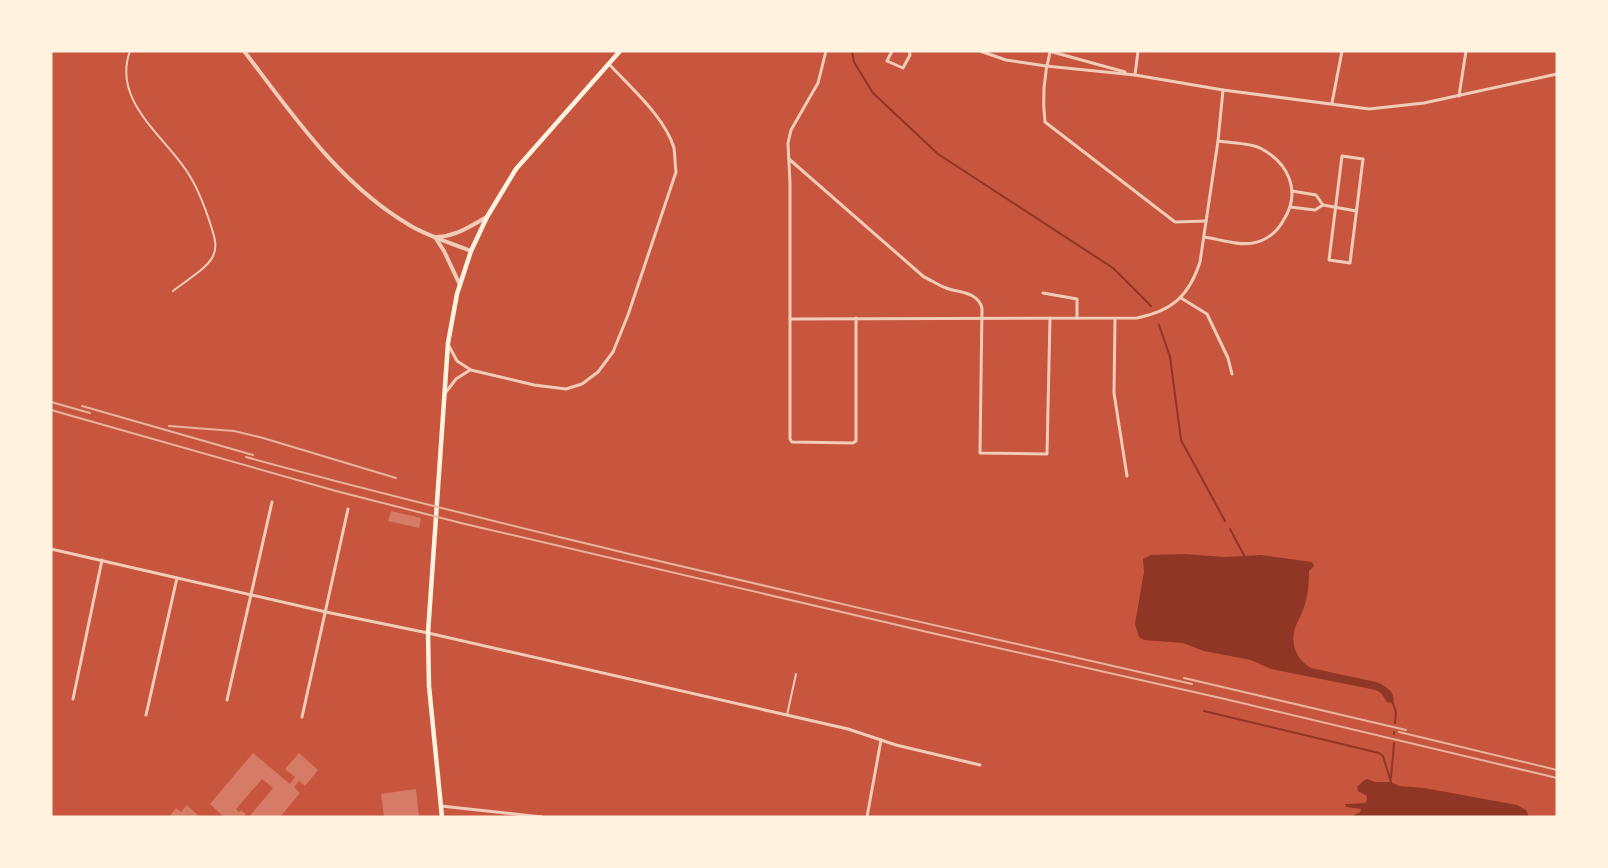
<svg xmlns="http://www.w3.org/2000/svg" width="1608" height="868" font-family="Rubik,sans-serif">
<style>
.water{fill:#8f3625}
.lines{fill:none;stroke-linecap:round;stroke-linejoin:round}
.stream{stroke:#8f3625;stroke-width:2}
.building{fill:#d67c66}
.service{stroke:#f1ccb7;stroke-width:2}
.minor{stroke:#f1ccb7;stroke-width:3}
.tertiary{stroke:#f1ccb7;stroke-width:4}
.secondary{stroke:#fff3e0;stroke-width:4.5}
.rail{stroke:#e9b49f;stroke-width:2}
</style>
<rect width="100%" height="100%" fill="#c8553d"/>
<!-- water -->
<g class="water">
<path d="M1184 554 1225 557 1261 555 1312 562 1314 566 1309 571C1309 584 1308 597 1303 610 1301 616 1297 622 1295 628 1290 645 1297 660 1311 668L1376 682C1385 686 1396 691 1393 703L1387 702 1381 693 1376 690 1271 669 1251 660 1204 651 1183 643 1144 640 1139 637 1135 624 1144 572 1143 559 1151 555Z"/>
<path d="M1367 779 1375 782H1391L1399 786 1424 788 1517 805 1526 810 1529 817H1351L1360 812 1361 809 1346 807 1345 804 1365 803 1367 800V796L1358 791 1357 787 1362 782Z"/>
</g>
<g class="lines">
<!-- stream -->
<g class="stream">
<path d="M852 51 854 62 873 93 938 154 1113 268 1151 306"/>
<path d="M1159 325 1170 357 1181 440 1225 521"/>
<path d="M1230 529 1246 559"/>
<path d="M1392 701 1396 712 1395 723"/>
<path d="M1204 711 1379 753 1383 756 1391 782"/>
<path d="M1394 734V732"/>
<path d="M1391 778 1394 743"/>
</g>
</g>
<!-- building -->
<g class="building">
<path d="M391 511 421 518 419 528 388 521Z"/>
<path d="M253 753 290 784 295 777 285 769 299 753 318 770 305 786 299 781 294 787 300 793 280 817H249L273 788 262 779 236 809 239 812 241 810 246 814 243 817H224L210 804Z"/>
<path d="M416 789 419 817H384L381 794Z"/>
<path d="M187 805 200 817H169L176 808 181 812Z"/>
</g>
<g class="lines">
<!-- service -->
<g class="service">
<path d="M130 51C112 100 162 134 186 170 197 186 205 207 211 226 214 236 218 246 213 256 208 268 184 282 173 291"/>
<path d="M787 715 796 674"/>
</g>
<!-- minor -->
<g class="minor">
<path d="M826 51 818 83 791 130 788 143 790 183V439L792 442 853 443 856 441V318"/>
<path d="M892 51 887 61 903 68 910 55 909 51"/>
<path d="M980 51 1006 60 1046 66 1135 75 1223 90 1369 109 1424 103 1557 74"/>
<path d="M1049 51 1125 72"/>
<path d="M1050 52C1044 75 1042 98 1045 122L1175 222 1206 221"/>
<path d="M1135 75 1138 51"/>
<path d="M1459 96 1466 51"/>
<path d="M1332 103 1342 51"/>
<path d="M1342 156 1363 159 1350 263 1329 260Z"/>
<path d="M789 159 924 277C931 280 938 285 946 288 959 293 977 291 982 308L980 453 1047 454 1050 318"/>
<path d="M1292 191 1316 195 1323 205 1356 211"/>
<path d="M1290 207 1315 210 1323 205"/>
<path d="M1204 237C1219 239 1238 246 1253 243 1266 241 1277 232 1283 221 1302 192 1289 163 1260 148 1250 143 1230 143 1218 141"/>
<path d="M1043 293 1077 299V318"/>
<path d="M1181 298 1207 314 1228 358 1232 374"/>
<path d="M790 319 1137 318C1172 311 1189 296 1200 262L1218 141 1223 90"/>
<path d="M1115 319 1114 393 1127 476"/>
<path d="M449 346 457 361 471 370 534 385 566 389 582 384 598 372 613 352 628 315 676 172C675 164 675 156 674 148 665 117 630 87 609 64"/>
<path d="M446 392 456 379 470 370"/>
<path d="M51 549 326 612 428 633 848 729 896 745 980 765"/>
<path d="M73 699 102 560"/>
<path d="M227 700 272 502"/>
<path d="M146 715 177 578"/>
<path d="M302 717 348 509"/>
<path d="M441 806 542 817"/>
<path d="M867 817 881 740"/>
</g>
<!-- tertiary -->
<g class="tertiary">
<path d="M244 51C293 115 340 185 411 226 430 237 451 243 471 251"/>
<path d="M435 237 444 251 460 285"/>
<path d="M437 237C457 236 470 226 487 217"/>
</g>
<!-- secondary -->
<path class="secondary" d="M442 817 429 686 428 633 448 343 457 294 471 251 487 217 516 169 620 51"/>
<!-- rail -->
<g class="rail">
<path d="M51 402 90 413"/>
<path d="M82 406 253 455"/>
<path d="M51 410 336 491 465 524 936 634 1225 699 1557 778"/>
<path d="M169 426 234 431 263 438 396 478"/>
<path d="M246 457C372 492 498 522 625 553 814 598 1002 641 1192 684"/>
<path d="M1184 678 1406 730"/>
<path d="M1399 732 1557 770"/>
</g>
</g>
<!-- border -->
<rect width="1608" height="868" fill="none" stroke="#fff3e0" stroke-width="105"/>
</svg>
